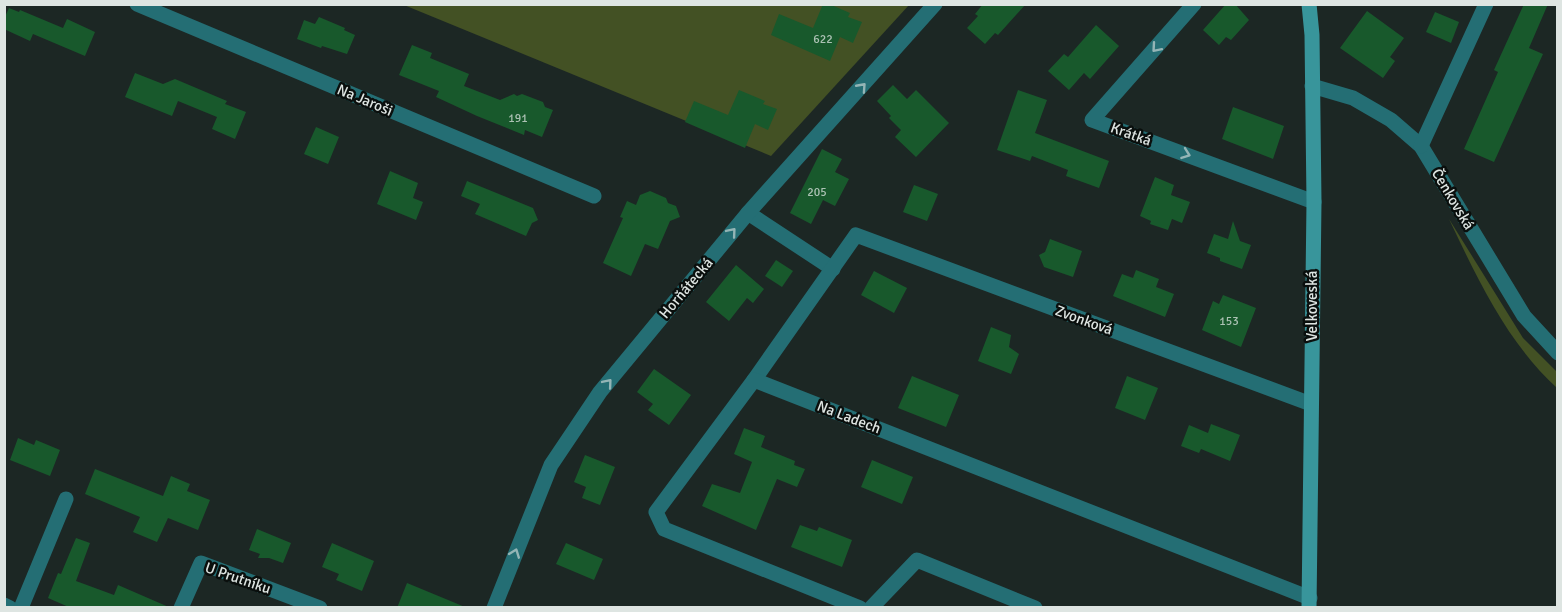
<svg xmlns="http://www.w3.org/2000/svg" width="1562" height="612" font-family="Signika,sans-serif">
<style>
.green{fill:#435124}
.building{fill:#18592c}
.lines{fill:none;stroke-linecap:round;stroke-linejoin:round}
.street{stroke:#246e74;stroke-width:15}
.secondary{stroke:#38959b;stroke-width:15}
.oneway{stroke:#94b5b6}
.labels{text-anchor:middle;stroke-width:5;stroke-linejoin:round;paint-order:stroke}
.number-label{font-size:12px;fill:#acc2b4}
.street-label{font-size:15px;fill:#dee5e2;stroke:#0a0f0d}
</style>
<rect width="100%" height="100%" fill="#1c2724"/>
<!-- green -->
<g class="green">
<path d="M404 5H909L771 156Z"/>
<path d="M1449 219 1523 338 1557 372V388C1507 342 1478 280 1449 219Z"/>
</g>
<!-- building -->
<g class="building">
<path d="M823 4H829L850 13 848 17 862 22 853 43 840 37 830 61 771 35 779 14 813 28Z"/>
<path d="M983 4H1026L998 35 995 33 985 44 967 28 978 16 975 14Z"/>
<path d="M1226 4H1235L1249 20 1231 40 1226 37 1219 45 1203 30Z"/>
<path d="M1524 4H1548L1529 48 1543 54 1494 162 1464 149 1498 72 1494 70Z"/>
<path d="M9 8 19 12 20 10 63 28 67 19 95 32 85 56 33 34 30 41 4 29V19Z"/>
<path d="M1367 11 1404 38 1390 57 1395 61 1383 78 1340 48Z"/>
<path d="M1435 12 1459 22 1451 43 1426 32Z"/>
<path d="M319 17 345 28 344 30 355 35 347 54 322 46 321 48 297 39 304 20 315 24Z"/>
<path d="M1096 25 1119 46 1090 79 1084 73 1069 90 1048 71 1064 54 1068 57Z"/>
<path d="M412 45 432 53 430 58 469 74 464 86 500 100 514 94 517 96 522 94 543 102 545 107 553 110 542 137 525 130 524 135 477 116 436 97 439 91 399 75Z"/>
<path d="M135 73 163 84 175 79 227 101 225 104 246 112 235 139 212 129 217 117 178 101 172 116 125 97Z"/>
<path d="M893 85 907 99 916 90 949 123 916 157 895 137 901 130 889 118 891 116 877 101Z"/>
<path d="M739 90 765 101 763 104 777 109 768 130 755 124 745 148 685 122 694 101 728 115Z"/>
<path d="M1018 90 1047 100 1035 133 1109 161 1099 188 1066 176 1068 170 1032 156 1030 161 997 150Z"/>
<path d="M1233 107 1284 126 1273 159 1222 139Z"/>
<path d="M316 127 339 137 328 164 304 154Z"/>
<path d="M822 149 842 159 835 172 849 179 835 206 823 200 811 224 790 213Z"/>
<path d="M390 171 418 183 413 198 423 202 416 220 377 204Z"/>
<path d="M1155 177 1174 185 1171 195 1190 202 1182 223 1172 219 1168 230 1150 224 1151 221 1140 216Z"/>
<path d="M467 181 533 208 538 220 532 223 526 236 475 214 480 204 461 196Z"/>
<path d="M914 185 938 194 927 221 903 212Z"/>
<path d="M650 191 666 198 668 203 676 206 680 217 670 221 658 249 645 244 631 276 603 263 623 218 620 217 627 201 636 205 640 195Z"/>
<path d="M1233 221 1240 241 1251 245 1242 269 1220 261V258L1207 253 1214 234 1228 239Z"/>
<path d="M1050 239 1082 251 1073 277 1044 267 1039 255 1045 252Z"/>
<path d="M776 260 793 271 782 287 765 276Z"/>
<path d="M736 265 764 289 753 303 747 298 729 321 706 302Z"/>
<path d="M1136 270 1159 279 1156 287 1174 294 1165 317 1113 296 1122 274 1133 278Z"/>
<path d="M874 271 907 288 894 313 861 295Z"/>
<path d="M1223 295 1256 308 1241 347 1202 330 1213 301 1219 304Z"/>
<path d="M991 327 1011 335 1009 347 1019 354 1011 374 978 361Z"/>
<path d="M654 369 691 395 669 425 648 410 653 404 637 392Z"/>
<path d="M912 376 959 395 946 427 898 408Z"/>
<path d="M1127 376 1158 388 1145 420 1115 408Z"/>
<path d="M1211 424 1240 435 1230 461 1201 449 1199 453 1181 446 1189 425 1208 433Z"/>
<path d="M744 428 765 436 761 447 795 461 794 465 805 469 797 487 777 479 756 530 702 506 712 484 740 493 752 462 734 454Z"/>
<path d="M18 438 34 445 36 440 60 450 50 476 10 460Z"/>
<path d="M585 455 615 467 600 505 582 498 586 487 574 482Z"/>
<path d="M872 460 913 477 902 504 861 487Z"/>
<path d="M95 469 163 496 171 476 190 484 187 491 210 500 198 530 168 518 157 542 133 532 140 517 85 494Z"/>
<path d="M800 525 817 531 819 527 852 540 842 567 791 547Z"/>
<path d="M257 529 291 543 283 563 269 558H258L260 554 249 550Z"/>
<path d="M76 538 90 543 76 581 114 595 118 585 171 608H71L48 598 58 573 61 574Z"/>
<path d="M332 543 374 561 362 591 336 580 339 574 322 567Z"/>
<path d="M566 543 603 559 594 580 556 564Z"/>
<path d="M407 583 465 607V608H397Z"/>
</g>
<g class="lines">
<!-- street -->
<g class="street">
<path d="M137 4 594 196"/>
<path d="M1194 4 1092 120 1314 202"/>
<path d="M1312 86 1353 98 1391 120 1421 146 1524 316 1558 353"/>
<path d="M1421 146 1486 4"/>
<path d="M748 213 833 269"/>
<path d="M754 380 856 235 1311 404"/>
<path d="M4 605 10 608"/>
<path d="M21 608 66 499"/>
<path d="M181 608 201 563 320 608"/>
<path d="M494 608 551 465 600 392 748 213 935 4"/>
<path d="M860 608 664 529 656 512 754 380 1310 598"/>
<path d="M871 608 917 560 1035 608"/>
</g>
<!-- secondary -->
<path class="secondary" d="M1309 4 1312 35 1314 202 1309 608"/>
</g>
<!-- one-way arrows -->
<defs><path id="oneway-chevron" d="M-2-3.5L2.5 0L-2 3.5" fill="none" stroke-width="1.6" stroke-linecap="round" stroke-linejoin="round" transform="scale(1.5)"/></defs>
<g class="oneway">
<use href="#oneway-chevron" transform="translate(1156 48) rotate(131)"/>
<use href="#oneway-chevron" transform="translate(862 87) rotate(-48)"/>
<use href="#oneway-chevron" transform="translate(1186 154) rotate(20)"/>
<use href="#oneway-chevron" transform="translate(732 232) rotate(-50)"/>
<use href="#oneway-chevron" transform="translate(608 383) rotate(-50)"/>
<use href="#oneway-chevron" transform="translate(515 553) rotate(-69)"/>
</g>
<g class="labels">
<!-- number labels -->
<g class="number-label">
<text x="823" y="43">622</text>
<text x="518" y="122">191</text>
<text x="817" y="196">205</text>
<text x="1229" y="325">153</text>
</g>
<!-- street labels -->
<g class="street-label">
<text transform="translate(365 100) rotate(23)" y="5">Na Jaroši</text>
<text transform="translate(1131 134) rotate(20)" y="5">Krátká</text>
<text transform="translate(1453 199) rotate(59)" y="5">Čenkovská</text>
<text transform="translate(686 288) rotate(-50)" y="5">Horňátecká</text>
<text transform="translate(1312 306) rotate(-90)" y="5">Velkoveská</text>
<text transform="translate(1084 320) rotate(20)" y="5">Zvonková</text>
<text transform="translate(849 417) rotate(21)" y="5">Na Ladech</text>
<text transform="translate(238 578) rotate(19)" y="5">U Prutníku</text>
</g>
</g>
<!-- border -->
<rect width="1562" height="612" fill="none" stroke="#dee5e2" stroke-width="12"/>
</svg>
